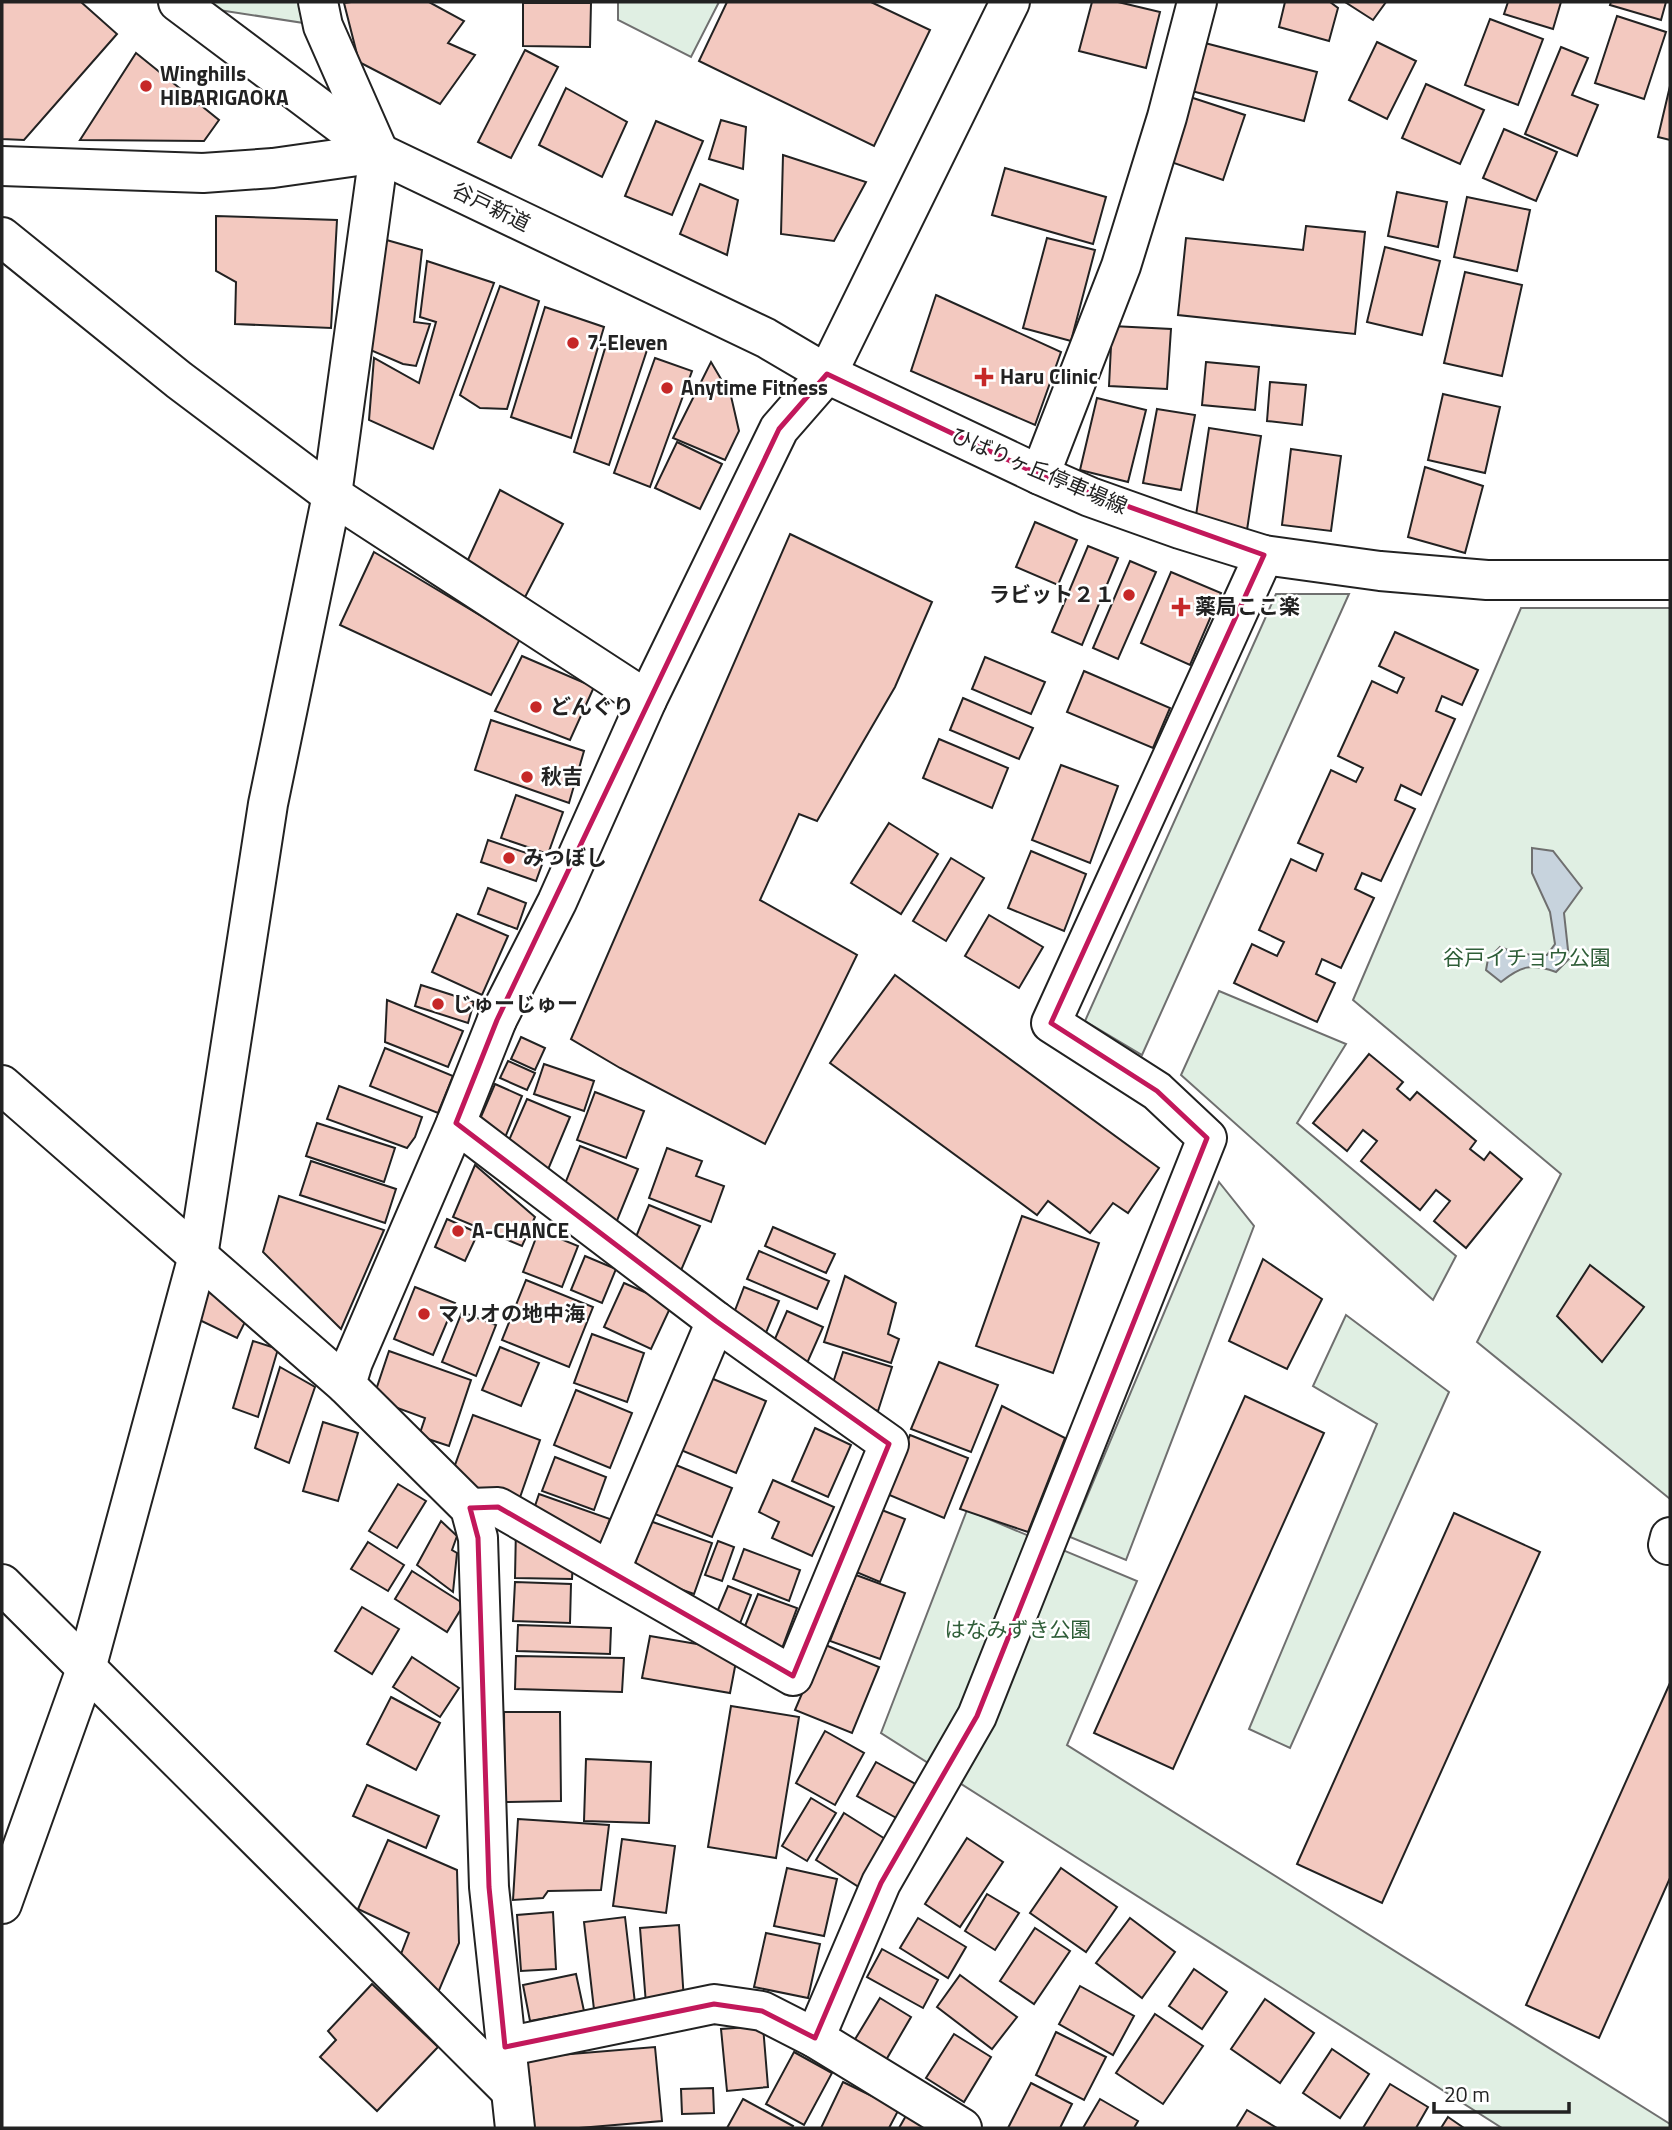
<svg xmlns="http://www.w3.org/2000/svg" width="1672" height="2130" font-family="'Titillium Web','Noto Sans JP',sans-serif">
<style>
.green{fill:#e0efe3;stroke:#6f6f6f;stroke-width:2}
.water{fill:#c7d3dd;stroke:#6f6f6f;stroke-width:2}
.building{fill:#f3c9c0;stroke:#222;stroke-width:2}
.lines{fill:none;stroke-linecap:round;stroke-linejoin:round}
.minor-casing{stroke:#222;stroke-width:42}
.tertiary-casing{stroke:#222;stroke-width:42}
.secondary-casing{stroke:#222;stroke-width:42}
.minor{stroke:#fff;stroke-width:38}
.tertiary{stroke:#fff;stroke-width:38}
.secondary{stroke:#fff;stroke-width:38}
.marked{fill:none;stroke:#c2185b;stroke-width:5;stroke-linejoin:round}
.poi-dot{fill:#c62828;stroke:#fff;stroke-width:2.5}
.labels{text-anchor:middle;stroke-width:5;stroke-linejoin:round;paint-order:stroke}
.poi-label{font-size:21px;font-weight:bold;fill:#222;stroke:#fff;text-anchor:start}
.street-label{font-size:21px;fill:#222;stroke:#fff}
.park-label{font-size:21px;fill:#2f5e38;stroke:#fff}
</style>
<rect width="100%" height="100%" fill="#fff"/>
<!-- green -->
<g class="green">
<path d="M178 2H318L323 26 180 4Z"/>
<path d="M618 2H719L691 57 618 20Z"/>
<path d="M1276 594H1349L1142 1055 1085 1021Z"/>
<path d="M1521 608H1670V1499L1477 1342 1561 1174 1353 1000Z"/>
<path d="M1219 991 1346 1044 1297 1123 1456 1256 1433 1300 1181 1075Z"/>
<path d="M1219 1182 1254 1226 1126 1560 1070 1537Z"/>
<path d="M1346 1315 1449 1392 1290 1748 1249 1729 1377 1424 1313 1386Z"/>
<path d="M967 1510 1137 1581 1067 1745 1670 2124V2128H1502L881 1733Z"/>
</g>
<!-- water -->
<path class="water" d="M1532 848 1553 851 1582 888 1564 913 1569 959 1556 972C1531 963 1521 966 1501 982L1486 970 1488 959 1500 947 1519 954 1547 955 1555 944 1550 912 1532 873Z"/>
<!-- building -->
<g class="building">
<path d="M2 2H81L117 34 24 140 2 139Z"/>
<path d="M351 2H429L464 21 448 43 475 55 440 104 359 62 344 3Z"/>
<path d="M727 2H871L930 30 874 146 699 61Z"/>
<path d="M1092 2H1118L1160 12 1146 68 1079 51Z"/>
<path d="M1285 2H1330L1338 8 1329 41 1279 27Z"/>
<path d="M1345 2H1386L1373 20Z"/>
<path d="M1508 2H1561L1553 29 1504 14Z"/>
<path d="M1611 2H1666L1661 20 1610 5Z"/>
<path d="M523 3H591L590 47 523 46Z"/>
<path d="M1617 16 1666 32 1644 99 1595 83Z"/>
<path d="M1490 19 1543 39 1518 105 1465 85Z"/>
<path d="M1201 42 1317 72 1304 121 1188 90Z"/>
<path d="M1377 42 1416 61 1387 119 1349 100Z"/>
<path d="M1561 47 1588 58 1572 95 1598 105 1577 156 1525 134Z"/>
<path d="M525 50 558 67 511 158 478 142Z"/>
<path d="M136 53 219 120 204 141 80 140Z"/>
<path d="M1426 84 1484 110 1460 164 1402 138Z"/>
<path d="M1670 86V140L1658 137Z"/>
<path d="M566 88 627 122 602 177 539 145Z"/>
<path d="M1190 97 1245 115 1223 180 1168 161Z"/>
<path d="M721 120 746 127 743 169 709 159Z"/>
<path d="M656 121 703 141 672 215 625 196Z"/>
<path d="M1504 129 1557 152 1536 201 1483 178Z"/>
<path d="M783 155 866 182 834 241 781 234Z"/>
<path d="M1005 168 1106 197 1093 244 992 215Z"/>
<path d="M700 184 738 200 727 255 680 234Z"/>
<path d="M1397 192 1447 202 1438 247 1388 236Z"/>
<path d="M1467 197 1530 210 1517 271 1454 257Z"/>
<path d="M216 216 337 220 331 328 235 324 236 282 216 271Z"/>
<path d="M1306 226 1365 232 1355 334 1178 315 1186 238 1303 250Z"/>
<path d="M1047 238 1095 250 1071 341 1023 328Z"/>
<path d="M383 239 422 250 414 322 430 324 416 366 403 364 368 349Z"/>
<path d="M1385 247 1440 261 1422 335 1367 322Z"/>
<path d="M427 261 494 283 433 449 369 420 374 358 419 383 436 322 420 317Z"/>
<path d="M1465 272 1522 285 1502 376 1444 363Z"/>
<path d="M500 286 539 301 507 409 480 408 460 395Z"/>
<path d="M936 295 1061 352 1035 425 911 371Z"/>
<path d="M545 307 604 327 571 438 511 417Z"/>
<path d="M1112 326 1171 329 1167 389 1109 386Z"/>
<path d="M609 335 649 344 609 465 574 452Z"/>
<path d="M655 358 692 371 650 487 614 473Z"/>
<path d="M711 362 731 396 739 431 725 460 673 438Z"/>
<path d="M1206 362 1259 367 1255 410 1202 405Z"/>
<path d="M1270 382 1306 385 1302 425 1267 421Z"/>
<path d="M1443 394 1500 407 1485 473 1428 460Z"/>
<path d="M1097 398 1146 410 1128 482 1080 470Z"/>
<path d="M1157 409 1195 415 1181 490 1143 483Z"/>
<path d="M1209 428 1261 436 1247 530 1195 522Z"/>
<path d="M677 442 722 464 700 509 655 488Z"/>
<path d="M1291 449 1341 456 1331 531 1282 525Z"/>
<path d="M1425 467 1483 486 1465 553 1408 537Z"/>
<path d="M500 490 563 524 523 601 467 562Z"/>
<path d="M1035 522 1077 540 1058 585 1016 567Z"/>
<path d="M790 534 932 602 895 687 817 821 799 814 760 900 857 955 765 1144 620 1068 571 1039Z"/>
<path d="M1088 546 1118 558 1082 645 1052 632Z"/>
<path d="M374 552 520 639 491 695 340 625Z"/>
<path d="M1130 561 1156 572 1118 659 1093 648Z"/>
<path d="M1171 572 1221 593 1190 665 1141 643Z"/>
<path d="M1395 632 1478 670 1462 705 1442 696 1436 711 1455 719 1421 795 1401 785 1395 800 1415 809 1381 881 1362 873 1355 889 1374 898 1341 968 1322 959 1316 974 1335 983 1317 1022 1234 983 1252 944 1277 956 1284 942 1259 930 1291 859 1316 871 1323 854 1298 843 1331 770 1356 782 1363 768 1338 756 1372 681 1397 693 1404 678 1379 666Z"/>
<path d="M522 656 594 687 570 740 495 711Z"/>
<path d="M985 657 1045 682 1031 714 972 689Z"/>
<path d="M1084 671 1170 708 1153 748 1067 712Z"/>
<path d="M963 698 1033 728 1019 759 950 730Z"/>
<path d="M491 720 584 751 569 803 475 770Z"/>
<path d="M939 739 1008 768 992 808 923 778Z"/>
<path d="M1061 765 1118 786 1090 863 1032 840Z"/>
<path d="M516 795 563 812 548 854 501 838Z"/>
<path d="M889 823 938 854 901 914 851 883Z"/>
<path d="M488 840 544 859 536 881 481 862Z"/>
<path d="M1031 851 1086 874 1064 931 1008 908Z"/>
<path d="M951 858 984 878 946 941 913 921Z"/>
<path d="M488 888 526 903 517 929 478 914Z"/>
<path d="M457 914 508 936 482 995 432 972Z"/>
<path d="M989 915 1043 947 1019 988 965 956Z"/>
<path d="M895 975 1159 1168 1128 1213 1113 1203 1090 1233 1048 1201 1037 1215 830 1063Z"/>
<path d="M421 985 474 1002 468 1023 415 1006Z"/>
<path d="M387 1000 463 1031 448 1067 385 1042Z"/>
<path d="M521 1037 545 1048 535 1070 511 1059Z"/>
<path d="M385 1048 453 1076 438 1113 370 1086Z"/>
<path d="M1369 1054 1403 1082 1397 1089 1410 1100 1417 1092 1476 1141 1470 1149 1484 1160 1490 1152 1522 1179 1466 1248 1434 1221 1450 1201 1436 1190 1420 1210 1361 1161 1377 1141 1363 1130 1347 1151 1313 1123Z"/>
<path d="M508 1061 535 1073 527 1090 500 1078Z"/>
<path d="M544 1064 594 1081 584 1111 534 1094Z"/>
<path d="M495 1084 522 1096 502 1145 474 1133Z"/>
<path d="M339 1086 422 1117 415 1137 407 1148 327 1119Z"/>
<path d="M595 1092 644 1111 626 1158 577 1140Z"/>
<path d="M527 1099 570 1117 547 1172 503 1154Z"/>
<path d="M317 1123 395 1148 384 1182 306 1156Z"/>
<path d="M580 1146 638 1169 616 1223 559 1199Z"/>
<path d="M667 1148 702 1161 696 1176 724 1186 711 1222 649 1198Z"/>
<path d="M311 1161 396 1189 385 1223 300 1195Z"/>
<path d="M475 1165 535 1217 522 1246 453 1217Z"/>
<path d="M279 1196 384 1230 341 1329 263 1252Z"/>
<path d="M649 1205 700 1226 679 1275 629 1254Z"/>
<path d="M1022 1216 1099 1243 1053 1373 976 1346Z"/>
<path d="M447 1219 478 1233 465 1261 435 1247Z"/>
<path d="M773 1227 835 1254 826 1273 765 1246Z"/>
<path d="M539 1230 578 1246 562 1287 523 1272Z"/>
<path d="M759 1251 829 1281 817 1309 747 1279Z"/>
<path d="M585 1256 616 1269 602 1303 571 1290Z"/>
<path d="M1263 1259 1322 1299 1287 1369 1229 1341Z"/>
<path d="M1590 1265 1644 1307 1602 1362 1557 1316Z"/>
<path d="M845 1276 896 1303 888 1334 899 1339 891 1363 824 1342Z"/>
<path d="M526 1280 593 1307 569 1367 502 1340Z"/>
<path d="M624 1283 672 1304 651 1349 604 1327Z"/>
<path d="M415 1287 455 1303 433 1355 394 1339Z"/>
<path d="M744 1287 779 1301 763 1340 729 1326Z"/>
<path d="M202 1288 248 1316 237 1338 189 1315Z"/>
<path d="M787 1311 823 1327 804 1370 768 1355Z"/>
<path d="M462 1312 496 1325 476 1376 442 1362Z"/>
<path d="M592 1334 644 1353 627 1402 574 1383Z"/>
<path d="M253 1341 278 1349 258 1417 233 1408Z"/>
<path d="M500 1347 539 1363 521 1406 482 1390Z"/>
<path d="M389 1351 471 1380 449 1446 419 1436 425 1418 373 1399Z"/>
<path d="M843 1352 892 1367 878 1411 829 1395Z"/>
<path d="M939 1362 998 1385 971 1452 911 1429Z"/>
<path d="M280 1367 315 1387 289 1463 255 1448Z"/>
<path d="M706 1376 766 1401 736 1473 676 1448Z"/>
<path d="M576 1390 632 1413 610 1468 554 1445Z"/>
<path d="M1245 1396 1324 1433 1173 1769 1094 1733Z"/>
<path d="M1002 1406 1065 1438 1028 1532 960 1509Z"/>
<path d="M473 1415 540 1440 518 1503 450 1479Z"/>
<path d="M323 1422 358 1433 338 1501 303 1491Z"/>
<path d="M815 1428 851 1445 828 1497 792 1481Z"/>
<path d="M910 1435 968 1458 944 1518 887 1494Z"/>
<path d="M555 1457 606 1477 594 1510 542 1491Z"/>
<path d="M671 1463 732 1488 712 1537 650 1512Z"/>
<path d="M773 1480 834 1507 812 1556 772 1538 779 1522 759 1512Z"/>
<path d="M398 1484 426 1501 397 1548 369 1531Z"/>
<path d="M539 1494 610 1519 601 1544 531 1518Z"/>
<path d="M874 1507 905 1519 880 1582 849 1569Z"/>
<path d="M1454 1513 1540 1552 1382 1903 1297 1864Z"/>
<path d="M441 1521 457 1536 452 1550 457 1553 453 1592 417 1565Z"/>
<path d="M650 1521 712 1543 694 1594 632 1572Z"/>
<path d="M516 1527 573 1561 572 1579 515 1578Z"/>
<path d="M718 1541 734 1547 722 1581 705 1575Z"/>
<path d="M368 1542 404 1565 388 1591 351 1569Z"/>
<path d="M744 1549 800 1570 789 1601 733 1579Z"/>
<path d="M412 1571 464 1604 447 1632 395 1599Z"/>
<path d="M856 1575 905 1593 880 1659 830 1641Z"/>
<path d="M515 1582 571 1584 570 1623 513 1621Z"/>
<path d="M728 1586 751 1595 739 1626 715 1617Z"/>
<path d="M758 1594 797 1608 781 1651 741 1636Z"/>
<path d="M362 1607 399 1629 372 1674 335 1651Z"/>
<path d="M518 1625 611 1628 610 1654 517 1651Z"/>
<path d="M650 1636 738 1651 730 1693 642 1678Z"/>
<path d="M823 1644 879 1667 852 1733 795 1710Z"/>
<path d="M516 1656 624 1658 622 1692 515 1689Z"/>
<path d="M412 1657 459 1688 440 1717 393 1687Z"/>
<path d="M1670 1683V1878L1599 2038 1526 2005Z"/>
<path d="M391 1697 440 1723 416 1770 367 1744Z"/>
<path d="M731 1706 799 1717 776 1858 708 1847Z"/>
<path d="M504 1712H560L561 1801 505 1802Z"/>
<path d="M825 1731 864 1753 835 1805 796 1783Z"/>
<path d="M586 1759 651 1762 649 1823 584 1821Z"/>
<path d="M876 1762 919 1786 900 1820 857 1796Z"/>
<path d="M367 1785 439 1816 426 1848 353 1816Z"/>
<path d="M811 1798 836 1813 807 1861 782 1846Z"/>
<path d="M844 1813 890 1842 862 1889 816 1860Z"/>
<path d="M518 1819 609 1825 601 1890 548 1891 543 1898 513 1900Z"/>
<path d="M967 1838 1003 1862 960 1927 925 1904Z"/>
<path d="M622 1839 675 1846 666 1913 613 1906Z"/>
<path d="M388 1840 457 1870 459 1943 437 1995 401 1954 409 1933 358 1909Z"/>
<path d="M787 1868 837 1879 824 1936 774 1926Z"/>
<path d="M1061 1868 1117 1907 1086 1952 1030 1913Z"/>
<path d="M987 1894 1019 1913 995 1950 965 1931Z"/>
<path d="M553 1912 556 1969 521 1971 517 1915Z"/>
<path d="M625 1917 636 2012 595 2018 584 1922Z"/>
<path d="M918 1918 966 1947 948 1978 900 1948Z"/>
<path d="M1130 1918 1175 1952 1142 1998 1096 1963Z"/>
<path d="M679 1925 684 2001 646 2004 640 1928Z"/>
<path d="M1035 1928 1070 1951 1034 2004 1000 1981Z"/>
<path d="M766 1933 820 1944 808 1998 754 1987Z"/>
<path d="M882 1949 938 1980 923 2008 867 1977Z"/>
<path d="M1194 1969 1227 1992 1202 2029 1169 2006Z"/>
<path d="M576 1974 584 2011 530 2021 523 1985Z"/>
<path d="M960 1975 1017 2017 992 2049 937 2007Z"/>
<path d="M372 1984 438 2047 377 2111 320 2057 336 2040 328 2031Z"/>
<path d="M1080 1986 1134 2016 1113 2055 1059 2024Z"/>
<path d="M880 1998 911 2017 886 2060 854 2041Z"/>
<path d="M1265 1999 1314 2033 1280 2083 1231 2049Z"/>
<path d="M1155 2014 1203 2046 1163 2104 1116 2073Z"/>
<path d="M763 2026 768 2087 727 2091 721 2029Z"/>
<path d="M1056 2032 1106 2057 1084 2100 1036 2075Z"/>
<path d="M954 2034 991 2057 964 2102 926 2078Z"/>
<path d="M655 2047 662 2121 579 2128H529L523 2058Z"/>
<path d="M1332 2049 1369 2074 1340 2118 1303 2093Z"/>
<path d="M794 2052 832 2073 804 2125 766 2104Z"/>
<path d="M843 2082 899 2109 889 2128H821Z"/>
<path d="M1031 2083 1072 2104 1060 2128H1008Z"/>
<path d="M1390 2084 1428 2107 1416 2128H1363Z"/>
<path d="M713 2088 714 2113 682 2114 681 2089Z"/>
<path d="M743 2099 793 2126 792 2128H727Z"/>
<path d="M1100 2099 1138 2121 1134 2128H1083Z"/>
<path d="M911 2107 943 2128H899Z"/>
<path d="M1247 2110 1277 2128H1236Z"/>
<path d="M1448 2117 1464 2128H1441Z"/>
</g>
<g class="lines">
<defs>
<g id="minor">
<path d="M2 166 203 173 273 168 379 153"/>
<path d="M2 237 179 380 332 495 647 700"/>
<path d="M1040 475 1121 266 1167 117 1197 2"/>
<path d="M497 1020 456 1123 353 1362 346 1385 470 1508 478 1538 489 1887 515 2128"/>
<path d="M2 1085 346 1385"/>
<path d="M456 1123 716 1321 889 1444 793 1676 498 1507 470 1508"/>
<path d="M1668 1545 1670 1537"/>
<path d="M610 1571 716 1321"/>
<path d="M2 1584 511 2091"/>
<path d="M2 1904 86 1669 198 1256 268 804 332 495 379 153 323 26 318 2"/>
<path d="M815 2038 881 1883 977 1716 1207 1138 1157 1091 1051 1023 1264 555"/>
<path d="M505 2047 714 2004 762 2011 815 2038 962 2128"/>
</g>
<path id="tertiary" d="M497 1020 557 902 647 700 779 429 827 374"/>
<g id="secondary">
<path d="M178 2 379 153 766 338 827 374 1040 475 1090 497 1180 529 1264 555 1380 571 1487 580H1670"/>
<path d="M827 374 1010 2"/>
</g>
</defs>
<!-- minor casing -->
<use href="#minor" class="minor-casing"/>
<!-- tertiary casing -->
<use href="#tertiary" class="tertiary-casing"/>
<!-- secondary casing -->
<use href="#secondary" class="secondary-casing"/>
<!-- minor -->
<use href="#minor" class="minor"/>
<!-- tertiary -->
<use href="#tertiary" class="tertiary"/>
<!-- secondary -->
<use href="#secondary" class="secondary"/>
</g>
<!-- marked area -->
<path class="marked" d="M827 374 1040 475 1264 555 1051 1023 1157 1091 1207 1138 977 1716 881 1883 815 2038 762 2011 714 2004 505 2047 489 1887 478 1538 470 1508 498 1507 793 1676 889 1444 716 1321 456 1123 497 1020 779 429Z"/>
<!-- markers -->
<g class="poi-dot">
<circle cx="146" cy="86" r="7"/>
<circle cx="573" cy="343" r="7"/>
<path d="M980.5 366.5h7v7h7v7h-7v7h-7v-7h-7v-7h7z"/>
<circle cx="667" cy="388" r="7"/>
<circle cx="1129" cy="595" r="7"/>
<path d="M1177.5 596.5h7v7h7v7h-7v7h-7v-7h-7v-7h7z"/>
<circle cx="536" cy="707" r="7"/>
<circle cx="527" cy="777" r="7"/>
<circle cx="509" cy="858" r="7"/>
<circle cx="438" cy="1004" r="7"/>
<circle cx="458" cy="1231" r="7"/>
<circle cx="424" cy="1314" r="7"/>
</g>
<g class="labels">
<!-- poi labels -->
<g class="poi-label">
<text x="160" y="81">Winghills<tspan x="160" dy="24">HIBARIGAOKA</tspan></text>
<text x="587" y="350">7-Eleven</text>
<text x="1000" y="384">Haru Clinic</text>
<text x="681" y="395">Anytime Fitness</text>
<text x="1115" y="602" text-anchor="end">ラビット２１</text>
<text x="1195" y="614">薬局ここ楽</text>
<text x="550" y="714">どんぐり</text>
<text x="541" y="784">秋吉</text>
<text x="523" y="865">みつぼし</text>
<text x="452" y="1011">じゅーじゅー</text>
<text x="472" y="1238">A-CHANCE</text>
<text x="438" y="1321">マリオの地中海</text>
</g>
<!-- street labels -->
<g class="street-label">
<text transform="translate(491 207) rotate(26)" y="7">谷戸新道</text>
<text transform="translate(1039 471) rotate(23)" y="7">ひばりヶ丘停車場線</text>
</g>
<!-- park labels -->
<g class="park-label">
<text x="1527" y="965">谷戸イチョウ公園</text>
<text x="1018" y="1637">はなみずき公園</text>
</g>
</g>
<!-- border -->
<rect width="1672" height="2130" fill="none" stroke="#222222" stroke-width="7"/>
<!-- scale -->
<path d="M1434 2102v10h135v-10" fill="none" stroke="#222222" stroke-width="3.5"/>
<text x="1444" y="2102" font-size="21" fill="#222222" stroke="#ffffff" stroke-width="5" paint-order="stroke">20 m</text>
</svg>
